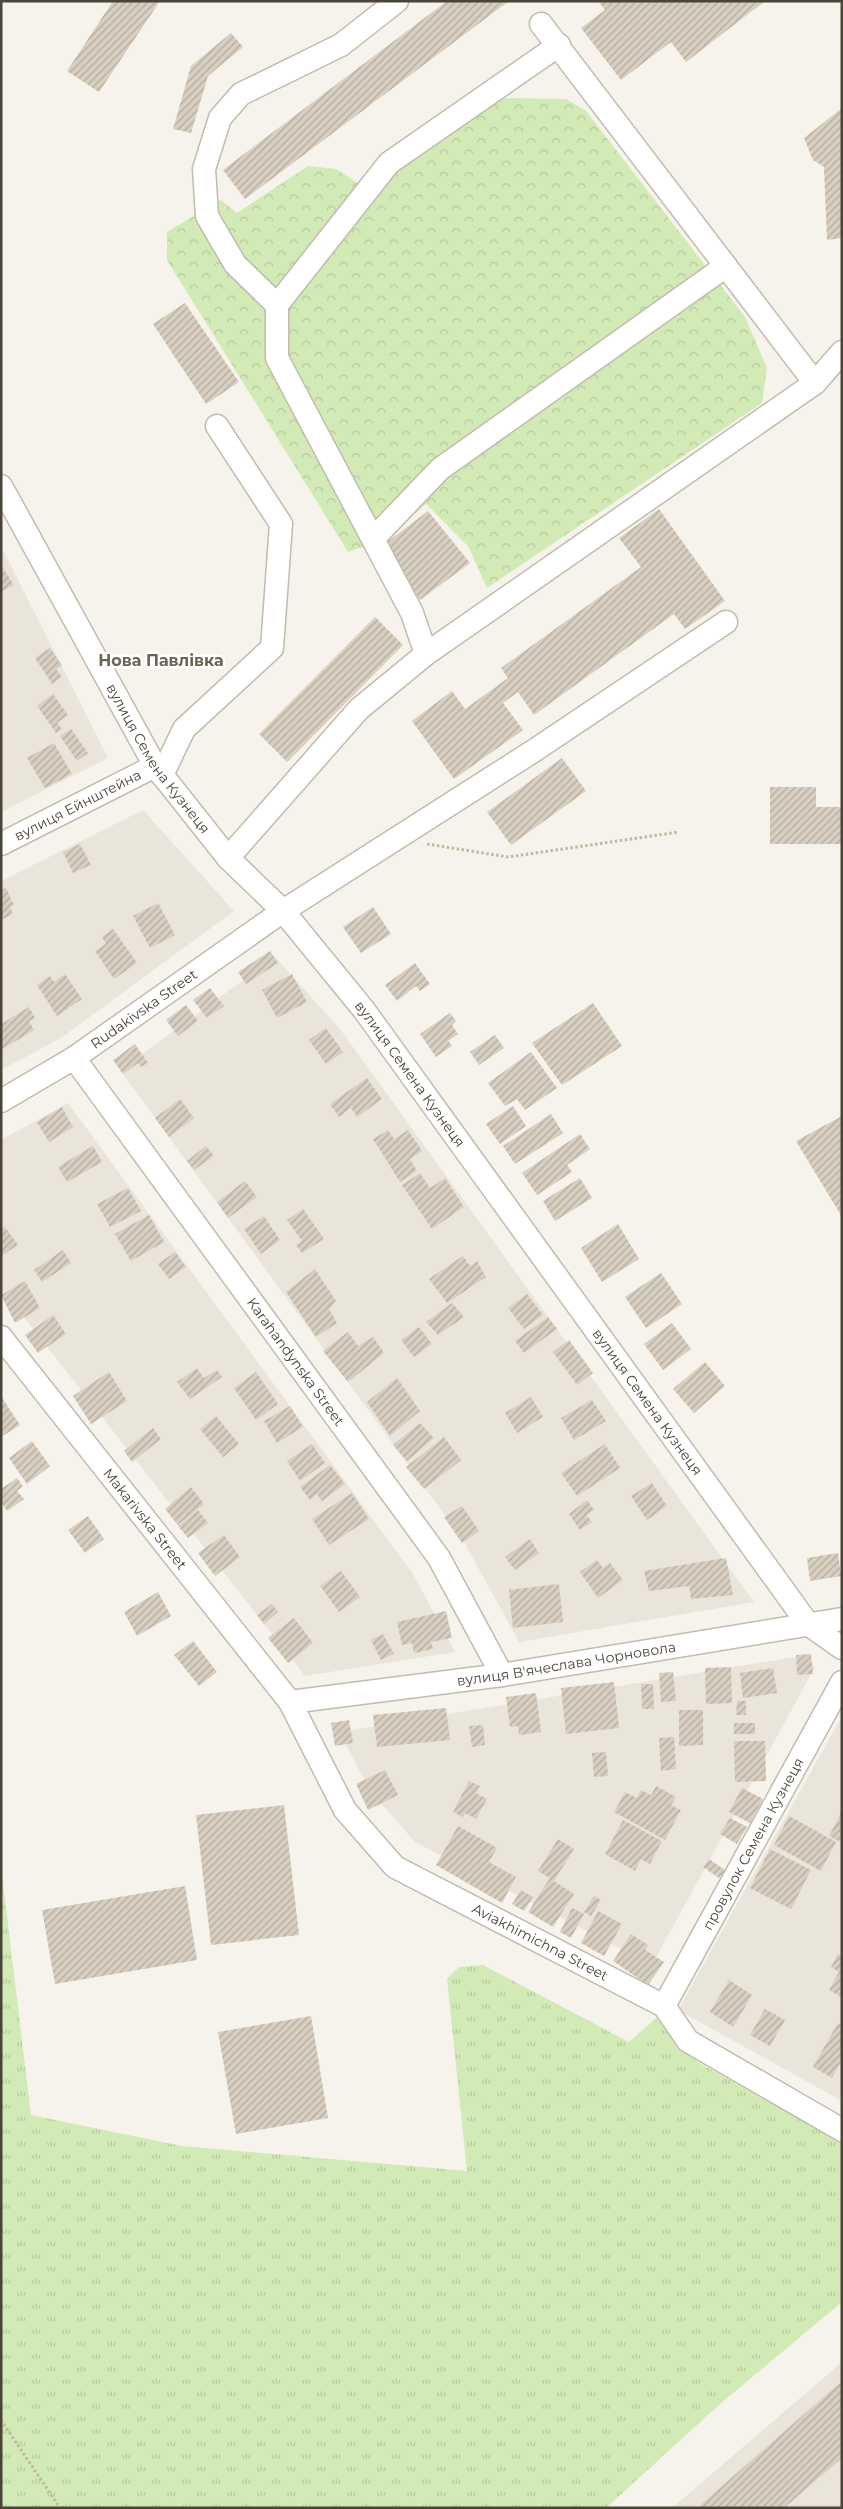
<svg xmlns="http://www.w3.org/2000/svg" width="843" height="2509" font-family="Montserrat,sans-serif">
<style>
.residential{fill:#eae5da}
.grass{fill:url(#grass-tufts)}
.forest{fill:url(#forest-crowns)}
.building{fill:url(#building-hatch)}
.lines{fill:none;stroke-linecap:round;stroke-linejoin:round}
.minor-casing{stroke:#c2bbae;stroke-width:25}
.path{stroke:#c4b79f;stroke-width:3;stroke-dasharray:2.5 2.5;stroke-linecap:butt}
.minor{stroke:#fff;stroke-width:22}
.labels{text-anchor:middle;stroke-width:5;stroke-linejoin:round;paint-order:stroke}
.street-label{font-size:14px;fill:#4b4439;stroke:#fff}
.quarter-label{font-size:16px;font-weight:bold;fill:#6e6250;stroke:#fff}
</style>
<defs>
<pattern id="grass-tufts" width="24" height="20" patternUnits="userSpaceOnUse" patternTransform="scale(1.25)"><rect width="24" height="20" fill="#d2eab5"/><path d="M3 7l-1-3M5 7V3M7 7l1-3M15 17l-1-3M17 17v-4M19 17l1-3" fill="none" stroke="#b6ca9c"/></pattern>
<pattern id="forest-crowns" width="20" height="18" patternUnits="userSpaceOnUse" patternTransform="scale(1.25)"><rect width="20" height="18" fill="#d2eab5"/><path d="M2 6a3 3 0 1 1 6 0M12 15a3 3 0 1 1 6 0" fill="none" stroke="#b6ca9c"/></pattern>
<pattern id="building-hatch" width="6" height="6" patternUnits="userSpaceOnUse" patternTransform="scale(1.25)"><rect width="6" height="6" fill="#d8cfc1"/><path d="M-1 1l2-2M0 6l6-6M5 7l2-2" fill="none" stroke="#b1aa9e"/></pattern>
</defs>
<rect width="100%" height="100%" fill="#f6f3ec"/>
<!-- residential -->
<g class="residential">
<path d="M1 546 108 758 1 812Z"/>
<path d="M143 810 234 911 61 1038 1 1070V881Z"/>
<path d="M275 957 340 1029 754 1602 519 1642 463 1540 120 1070Z"/>
<path d="M68 1103 413 1574 455 1652 305 1676 1 1288V1140Z"/>
<path d="M801 1656 815 1667 652 1965 415 1842 371 1792 339 1732Z"/>
<path d="M842 1716V2101L678 2010Z"/>
<path d="M842 2362V2508H672Z"/>
</g>
<!-- grass -->
<path class="grass" d="M1 1866 31 2115 182 2146 467 2171 447 1979 459 1967 483 1965 629 2042 660 2015 676 2045 701 2064 842 2141V2302L720 2404 606 2508H1Z"/>
<!-- forest -->
<path class="forest" d="M501 98 566 99 586 111 745 317 767 368 762 403 487 588 468 546 426 504 385 539 348 552 167 260V232L221 200 237 213 308 166 336 169 359 184 391 176Z"/>
<!-- building -->
<g class="building">
<path d="M113 1H160L99 92 67 71Z"/>
<path d="M447 1H509L245 199 223 170Z"/>
<path d="M598 1H765L686 62 671 42 621 80 581 28 605 10Z"/>
<path d="M231 33 243 47 208 76 191 133 173 129 191 66Z"/>
<path d="M842 108V238L827 240 824 167 813 160 804 138Z"/>
<path d="M185 303 239 382 206 404 153 324Z"/>
<path d="M659 509 725 601 685 629 674 614 534 715 518 692 503 703 523 730 454 779 412 721 452 691 465 709 508 678 501 668 641 567 619 538Z"/>
<path d="M428 511 470 563 420 600 382 546Z"/>
<path d="M1 565 14 585 1 592Z"/>
<path d="M375 617 403 645 287 762 259 734Z"/>
<path d="M50 648 62 665 56 669 62 677 52 684 35 658Z"/>
<path d="M53 694 68 715 57 723 62 729 56 733 37 706Z"/>
<path d="M71 729 88 753 77 761 60 736Z"/>
<path d="M54 743 72 774 45 788 27 758Z"/>
<path d="M562 758 586 791 511 845 487 812Z"/>
<path d="M770 787H816V807H842V844H770Z"/>
<path d="M80 844 91 865 73 873 63 852Z"/>
<path d="M6 888 14 905 10 907 13 914 1 920V890Z"/>
<path d="M158 903 175 935 150 948 133 916Z"/>
<path d="M373 907 391 934 361 953 343 927Z"/>
<path d="M113 929 137 963 114 979 95 951 106 944 102 937Z"/>
<path d="M270 951 278 963 246 984 238 972Z"/>
<path d="M415 963 430 984 420 991 416 986 397 1001 385 985Z"/>
<path d="M65 974 82 999 57 1016 37 985 50 976 54 982Z"/>
<path d="M292 974 307 1002 277 1018 262 990Z"/>
<path d="M210 988 224 1006 207 1018 193 1000Z"/>
<path d="M593 1003 622 1046 562 1085 532 1043Z"/>
<path d="M186 1005 198 1021 178 1036 166 1020Z"/>
<path d="M29 1007 35 1018 29 1021 34 1030 1 1050V1024Z"/>
<path d="M450 1013 456 1021 452 1025 458 1034 448 1041 452 1046 436 1057 420 1034Z"/>
<path d="M326 1028 343 1052 326 1064 309 1040Z"/>
<path d="M495 1035 504 1048 479 1065 470 1052Z"/>
<path d="M135 1044 148 1063 141 1067 138 1063 123 1074 113 1060Z"/>
<path d="M531 1052 557 1088 525 1110 517 1099 505 1106 488 1083Z"/>
<path d="M367 1078 382 1099 357 1117 351 1108 339 1117 330 1104Z"/>
<path d="M180 1099 194 1118 169 1137 155 1118Z"/>
<path d="M513 1106 526 1126 500 1144 486 1124Z"/>
<path d="M62 1107 73 1127 49 1142 37 1122Z"/>
<path d="M551 1114 563 1133 515 1164 503 1146Z"/>
<path d="M842 1116V1217L796 1141Z"/>
<path d="M388 1130 394 1139 408 1130 422 1151 410 1159 417 1171 400 1182 373 1139Z"/>
<path d="M580 1134 590 1149 567 1165 572 1172 537 1195 522 1173Z"/>
<path d="M93 1146 102 1162 67 1182 58 1167Z"/>
<path d="M206 1146 214 1156 194 1170 187 1161Z"/>
<path d="M420 1173 430 1188 445 1178 464 1207 432 1229 402 1185Z"/>
<path d="M580 1178 592 1198 555 1221 543 1201Z"/>
<path d="M245 1181 257 1197 228 1218 217 1202Z"/>
<path d="M128 1188 141 1211 110 1227 97 1204Z"/>
<path d="M303 1209 324 1239 302 1253 296 1245 302 1241 287 1220Z"/>
<path d="M149 1215 164 1242 131 1261 115 1234Z"/>
<path d="M264 1216 280 1240 261 1254 244 1229Z"/>
<path d="M618 1224 639 1259 602 1282 581 1248Z"/>
<path d="M5 1227 18 1245 1 1256V1229Z"/>
<path d="M63 1250 71 1263 42 1282 34 1270Z"/>
<path d="M175 1252 186 1267 169 1279 158 1264Z"/>
<path d="M463 1256 470 1266 477 1261 486 1277 447 1303 429 1279Z"/>
<path d="M315 1269 336 1301 329 1309 337 1323 316 1337 286 1292Z"/>
<path d="M661 1273 682 1304 646 1328 625 1297Z"/>
<path d="M25 1281 40 1308 15 1323 1 1295Z"/>
<path d="M527 1294 543 1315 524 1329 508 1308Z"/>
<path d="M452 1303 464 1317 438 1335 426 1322Z"/>
<path d="M53 1315 66 1334 38 1353 25 1335Z"/>
<path d="M548 1317 557 1329 524 1353 515 1341Z"/>
<path d="M672 1323 691 1349 663 1370 644 1344Z"/>
<path d="M419 1327 432 1344 414 1357 401 1340Z"/>
<path d="M348 1332 358 1346 373 1337 384 1353 348 1382 323 1351Z"/>
<path d="M569 1340 593 1373 577 1385 553 1352Z"/>
<path d="M705 1362 725 1386 694 1413 673 1389Z"/>
<path d="M197 1368 204 1378 217 1370 222 1377 190 1399 177 1382Z"/>
<path d="M109 1372 127 1401 91 1424 73 1396Z"/>
<path d="M256 1372 278 1404 256 1420 234 1388Z"/>
<path d="M397 1378 420 1411 390 1436 367 1402Z"/>
<path d="M1 1396 20 1425 1 1437Z"/>
<path d="M531 1397 543 1417 517 1433 505 1413Z"/>
<path d="M592 1400 606 1421 574 1440 561 1418Z"/>
<path d="M290 1406 303 1427 277 1443 264 1421Z"/>
<path d="M216 1416 239 1444 223 1457 200 1429Z"/>
<path d="M420 1423 434 1438 407 1461 393 1445Z"/>
<path d="M153 1428 161 1439 132 1462 124 1451Z"/>
<path d="M444 1437 461 1460 424 1489 406 1467Z"/>
<path d="M32 1441 50 1466 27 1484 9 1458Z"/>
<path d="M312 1444 325 1463 300 1481 287 1461Z"/>
<path d="M605 1444 620 1468 577 1496 561 1473Z"/>
<path d="M330 1465 345 1484 322 1501 317 1494 310 1500 300 1487Z"/>
<path d="M17 1478 23 1486 17 1491 24 1499 7 1511 1 1502V1489Z"/>
<path d="M652 1483 667 1506 647 1520 631 1496Z"/>
<path d="M191 1487 204 1504 178 1525 165 1509Z"/>
<path d="M352 1493 369 1519 329 1545 312 1519Z"/>
<path d="M587 1500 594 1510 586 1515 592 1522 580 1530 569 1514Z"/>
<path d="M462 1506 479 1531 462 1543 444 1517Z"/>
<path d="M198 1510 208 1523 188 1538 178 1526Z"/>
<path d="M88 1516 104 1539 85 1553 68 1530Z"/>
<path d="M224 1535 240 1557 215 1576 198 1553Z"/>
<path d="M530 1539 539 1553 515 1570 505 1557Z"/>
<path d="M838 1553 841 1576 810 1581 807 1558Z"/>
<path d="M726 1558 733 1595 691 1599 689 1586 649 1591 644 1571Z"/>
<path d="M597 1560 603 1568 610 1563 623 1580 598 1598 580 1572Z"/>
<path d="M341 1571 360 1597 339 1612 320 1586Z"/>
<path d="M559 1584 563 1622 513 1628 509 1590Z"/>
<path d="M158 1592 171 1616 137 1636 124 1612Z"/>
<path d="M272 1604 278 1612 264 1624 257 1615Z"/>
<path d="M446 1611 452 1638 431 1642 433 1649 414 1653 412 1643 402 1645 397 1622Z"/>
<path d="M294 1618 313 1643 288 1663 268 1638Z"/>
<path d="M383 1634 394 1654 381 1660 371 1640Z"/>
<path d="M193 1641 217 1672 199 1686 174 1655Z"/>
<path d="M811 1654 813 1674 797 1675 796 1655Z"/>
<path d="M731 1667 732 1703 706 1704 705 1668Z"/>
<path d="M773 1668 777 1693 743 1698 740 1673Z"/>
<path d="M673 1672 676 1701 661 1702 659 1673Z"/>
<path d="M614 1682 619 1728 566 1734 561 1688Z"/>
<path d="M641 1684H653L654 1709H642Z"/>
<path d="M536 1693 541 1732 519 1735 518 1726 510 1727 506 1697Z"/>
<path d="M737 1701H746V1715H736Z"/>
<path d="M446 1708 450 1740 377 1747 373 1715Z"/>
<path d="M679 1710H703V1745L679 1746Z"/>
<path d="M349 1720 353 1743 335 1746 331 1723Z"/>
<rect x="734" y="1723" width="21" height="11"/>
<path d="M483 1725 485 1745 472 1747 469 1726Z"/>
<path d="M674 1737 676 1769 661 1771 659 1738Z"/>
<path d="M734 1741H765L766 1781 735 1782Z"/>
<path d="M606 1752 608 1776 594 1777 592 1753Z"/>
<path d="M385 1770 398 1795 368 1810 356 1784Z"/>
<path d="M469 1781 480 1786 476 1793 487 1799 476 1819 465 1813 463 1817 453 1812Z"/>
<path d="M656 1786 676 1797 671 1805 681 1810 665 1840 614 1812 625 1792 637 1798 641 1790 651 1795Z"/>
<path d="M742 1788 763 1799 750 1823 729 1812Z"/>
<path d="M284 1805 299 1935 211 1945 196 1815Z"/>
<path d="M842 1811V1843L829 1836Z"/>
<path d="M789 1816 836 1842 821 1871 774 1845Z"/>
<path d="M730 1818 747 1827 737 1844 720 1834Z"/>
<path d="M623 1820 662 1841 650 1864 641 1859 635 1871 605 1854Z"/>
<path d="M458 1826 497 1848 489 1862 516 1877 502 1903 436 1865Z"/>
<path d="M558 1839 574 1849 554 1881 574 1894 553 1927 528 1912 550 1878 538 1871Z"/>
<path d="M770 1849 811 1870 791 1909 750 1888Z"/>
<path d="M709 1859 725 1870 719 1878 703 1867Z"/>
<path d="M185 1886 197 1960 55 1984 42 1910Z"/>
<path d="M521 1890 533 1897 524 1911 512 1904Z"/>
<path d="M594 1896 601 1900 591 1916 584 1912Z"/>
<path d="M572 1908 584 1914 571 1938 560 1932Z"/>
<path d="M598 1911 622 1924 604 1956 581 1943Z"/>
<path d="M631 1934 648 1945 645 1950 664 1962 648 1985 613 1961Z"/>
<path d="M838 1954 842 1956V1997L829 1990 839 1972 831 1967Z"/>
<path d="M729 1980 752 1995 733 2027 710 2012Z"/>
<path d="M765 2009 785 2020 770 2046 750 2035Z"/>
<path d="M311 2016 328 2118 236 2134 218 2032Z"/>
<path d="M838 2023 842 2025V2060L832 2078 813 2067Z"/>
<path d="M842 2381V2458L784 2508H697Z"/>
</g>
<g class="lines">
<defs>
<g id="minor">
<path d="M541 24 815 383"/>
<path d="M277 305 235 264 207 216 204 169 220 118 241 94 341 45 397 1"/>
<path id="s1" d="M1 486 155 766 228 858 283 911 364 1010 808 1624 842 1648"/>
<path d="M373 539 440 469 726 266"/>
<path d="M426 654 412 613 277 358V305L389 163 559 45"/>
<path d="M162 775 184 729 272 648 281 524 217 426"/>
<path id="s2" d="M1 844 155 766"/>
<path d="M228 858 359 709 426 654 815 383 842 352"/>
<path id="s3" d="M74 1058 439 1558 502 1675"/>
<path id="s4" d="M1 1101 74 1058 283 911 535 750 726 622"/>
<path id="s5" d="M1 1337 290 1702 345 1810 395 1867 664 2006 688 2041 842 2130"/>
<path id="s6" d="M290 1702 502 1675 842 1619"/>
<path id="s7" d="M664 2006 842 1682"/>
</g>
</defs>
<!-- minor casing -->
<use href="#minor" class="minor-casing"/>
<!-- path -->
<g class="path">
<path d="M427 844 508 857 679 832"/>
<path d="M1 2420 60 2508"/>
</g>
<!-- minor -->
<use href="#minor" class="minor"/>
</g>
<g class="labels">
<!-- street labels -->
<g class="street-label">
<text dy="5" stroke="none"><textPath href="#s1" startOffset="315">вулиця Семена Кузнеця</textPath></text>
<text dy="5" stroke="none"><textPath href="#s2" startOffset="86">вулиця Ейнштейна</textPath></text>
<text dy="5" stroke="none"><textPath href="#s4" startOffset="170">Rudakivska Street</textPath></text>
<text dy="5" stroke="none"><textPath href="#s1" startOffset="720">вулиця Семена Кузнеця</textPath></text>
<text dy="5" stroke="none"><textPath href="#s3" startOffset="376">Karahandynska Street</textPath></text>
<text dy="5" stroke="none"><textPath href="#s1" startOffset="1125">вулиця Семена Кузнеця</textPath></text>
<text dy="5" stroke="none"><textPath href="#s5" startOffset="232">Makarivska Street</textPath></text>
<text dy="5" stroke="none"><textPath href="#s6" startOffset="279">вулиця В'ячеслава Чорновола</textPath></text>
<text dy="5" stroke="none"><textPath href="#s7" startOffset="185">провулок Семена Кузнеця</textPath></text>
<text dy="5" stroke="none"><textPath href="#s5" startOffset="826">Aviakhimichna Street</textPath></text>
</g>
<!-- quarter labels -->
<g class="quarter-label">
<text x="161" y="666">Нова Павлівка</text>
</g>
</g>
<!-- border -->
<rect width="843" height="2509" fill="none" stroke="#4b4439" stroke-width="5"/>
</svg>
